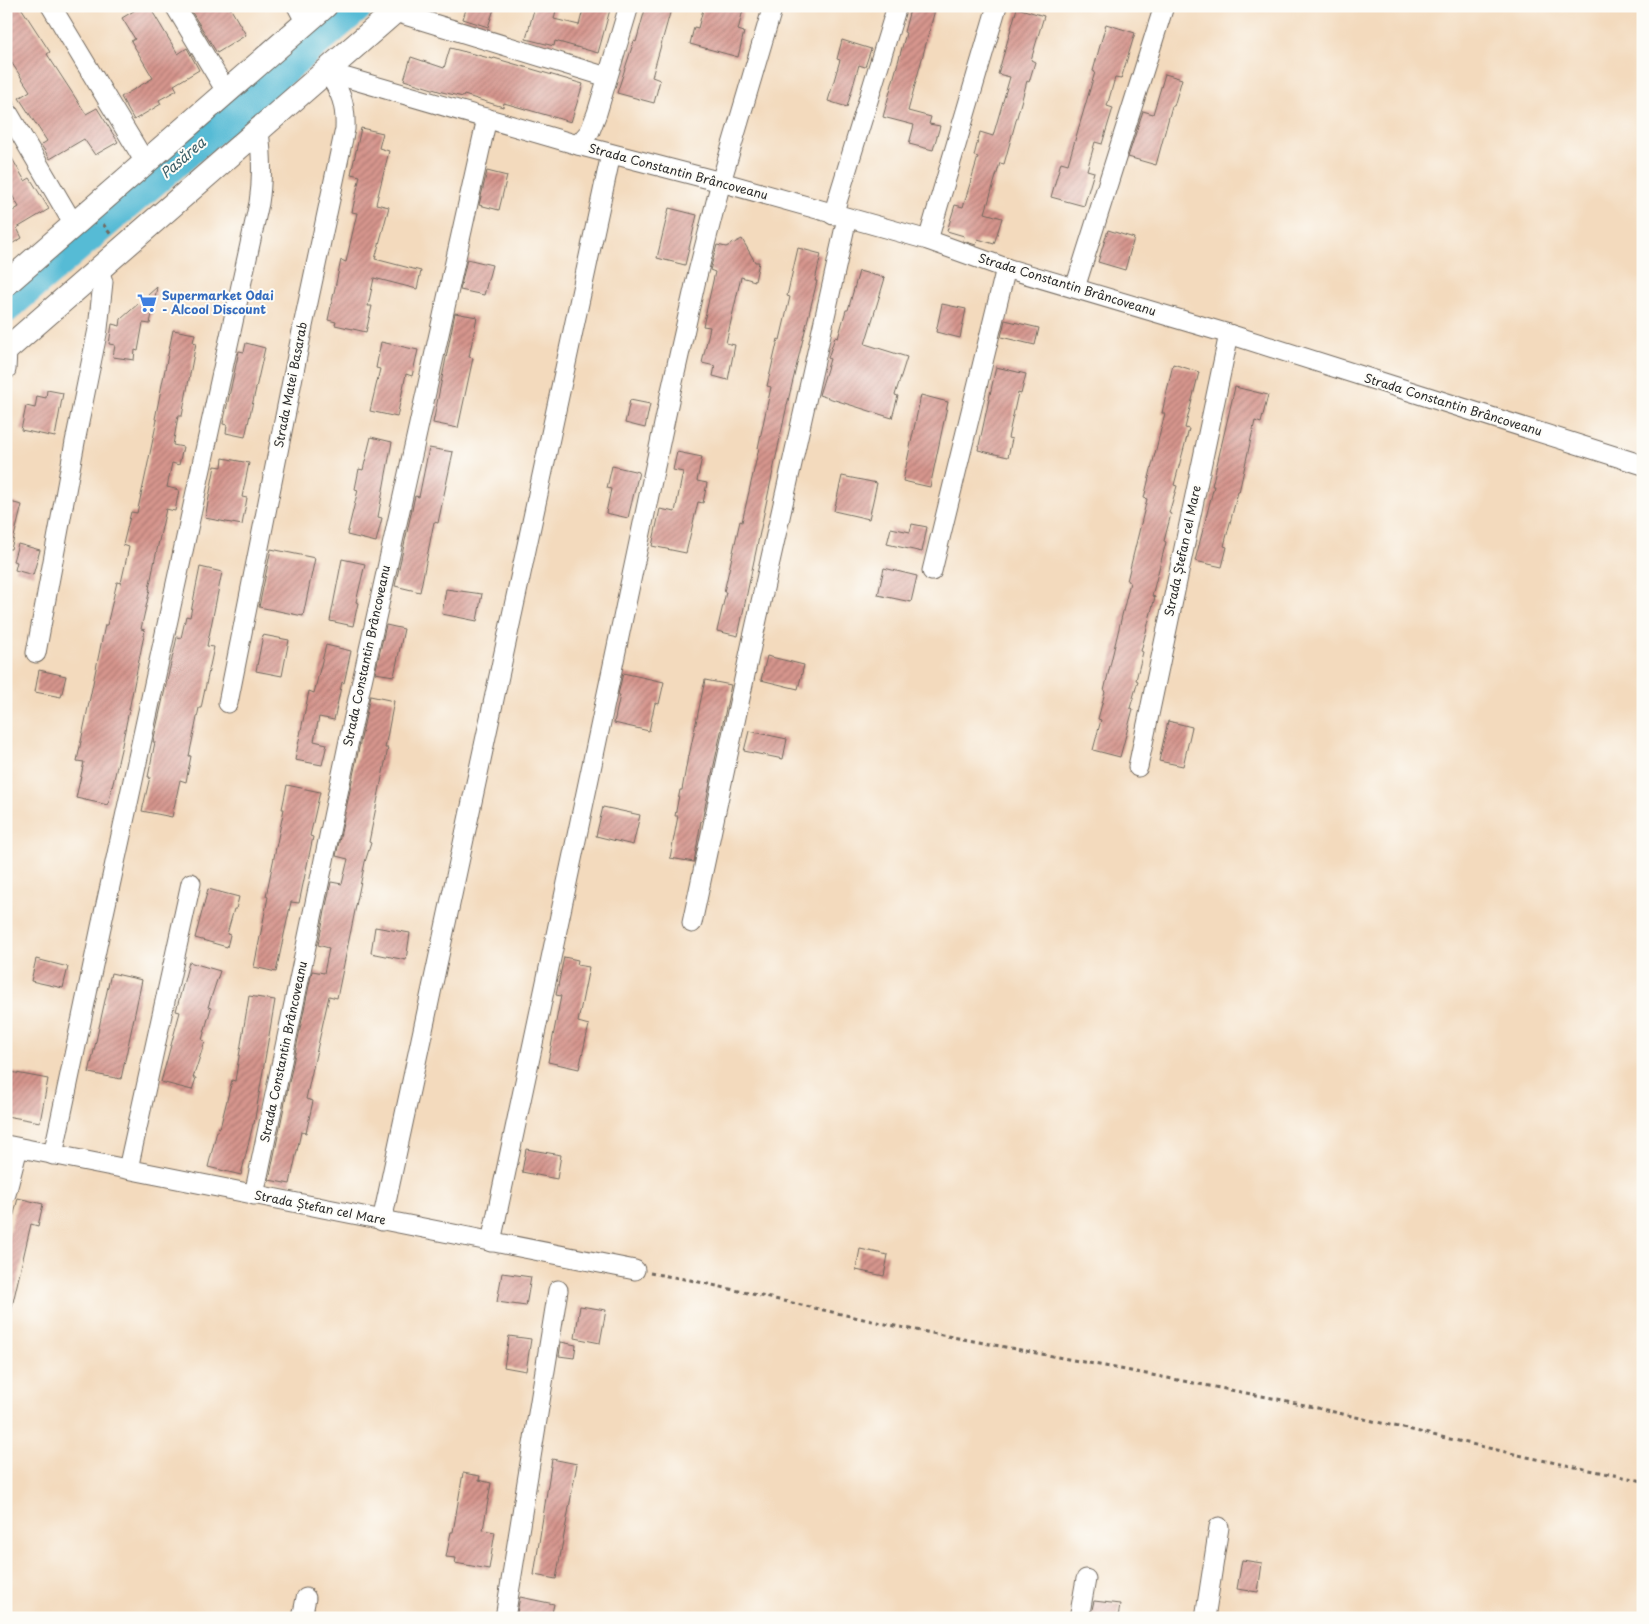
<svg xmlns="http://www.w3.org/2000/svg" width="1649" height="1624" font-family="'Playpen Sans',sans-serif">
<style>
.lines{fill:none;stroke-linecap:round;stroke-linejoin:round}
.river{stroke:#57bbd5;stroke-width:29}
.building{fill:url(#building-hatch)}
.minor-casing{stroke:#71685e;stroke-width:21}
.tertiary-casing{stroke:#71685e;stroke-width:26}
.path{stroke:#71685e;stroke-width:3;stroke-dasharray:4 4;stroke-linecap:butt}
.minor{stroke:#fff;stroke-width:19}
.tertiary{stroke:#fff;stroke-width:24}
.labels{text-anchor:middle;stroke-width:4;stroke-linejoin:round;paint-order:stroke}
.street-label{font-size:12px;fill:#2b2b2b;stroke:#fdfcf7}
.shop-label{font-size:12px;font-weight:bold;fill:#366cbe;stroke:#fdfcf7;text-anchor:start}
.water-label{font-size:14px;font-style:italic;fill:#3a5d66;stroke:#fdfcf7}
</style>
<defs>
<pattern id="building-hatch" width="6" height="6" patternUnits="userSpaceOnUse" patternTransform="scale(1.25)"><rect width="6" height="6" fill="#d6958d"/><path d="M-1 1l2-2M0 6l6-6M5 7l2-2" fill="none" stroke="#ae7a73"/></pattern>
</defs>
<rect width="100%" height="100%" fill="#fdfcf7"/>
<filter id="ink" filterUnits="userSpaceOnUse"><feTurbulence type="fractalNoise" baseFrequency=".02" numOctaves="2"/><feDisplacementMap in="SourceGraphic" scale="10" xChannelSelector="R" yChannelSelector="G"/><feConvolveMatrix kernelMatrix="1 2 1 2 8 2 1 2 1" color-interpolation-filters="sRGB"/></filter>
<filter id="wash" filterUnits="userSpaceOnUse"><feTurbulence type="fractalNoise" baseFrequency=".0096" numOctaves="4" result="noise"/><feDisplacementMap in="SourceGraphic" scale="20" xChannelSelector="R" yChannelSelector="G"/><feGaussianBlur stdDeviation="1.12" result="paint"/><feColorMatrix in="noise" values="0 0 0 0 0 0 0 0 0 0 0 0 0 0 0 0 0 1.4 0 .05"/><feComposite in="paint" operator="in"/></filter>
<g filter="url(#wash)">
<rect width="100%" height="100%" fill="#f3dabd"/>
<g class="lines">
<!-- river -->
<path class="river" d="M6 309 360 6"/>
</g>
<g id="blocks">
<!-- building -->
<g class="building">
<path d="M6 6H20L50 52 47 54 86 114 97 108 118 142 95 155 84 139 50 159 41 145 47 141 19 98 30 91 6 54Z"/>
<path d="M142 6H149L178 54 187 48 199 70 174 85 177 90 159 100 161 104 134 120 121 97 153 78 131 41 135 39 122 18Z"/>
<path d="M188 6H229L246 35 217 53Z"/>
<path d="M467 6H495L488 27 463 19Z"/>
<path d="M535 6H557L554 19 579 25 584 6H611L598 53 555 41 554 46 526 39Z"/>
<path d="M646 6H672L652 77 660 80 654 103 617 93 634 41 636 42Z"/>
<path d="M704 6H744L738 30 744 32 738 57 690 44 694 27 698 28Z"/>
<path d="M911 6H921L935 10 908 111 931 117 929 124 940 126 933 150 909 144 914 125 883 117 906 33 904 32Z"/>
<path d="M1017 8 1044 16 1031 60 1035 62 1029 82 1027 81 1004 164 1000 163 985 213 1002 218 994 244 978 239 976 245 963 241 964 236 947 231 955 205 963 207 978 157 974 156 980 132 993 136 1010 77 998 74Z"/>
<path d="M1106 24 1135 33 1121 79 1115 78 1107 106 1113 108 1102 144 1095 142 1087 170 1094 172 1084 206 1051 197 1061 162 1068 164 1095 72 1093 71Z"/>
<path d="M842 40 871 49 865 67 859 65 847 107 828 101 840 60 837 59Z"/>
<path d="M450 48 493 59 494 58 583 84 571 122 504 103 503 107 464 95 463 97 442 92 404 80 411 57 444 68Z"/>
<path d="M1165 74 1182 79 1174 106H1172L1156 165 1128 157 1143 111 1153 114Z"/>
<path d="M361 128 383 133 379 148 389 151 376 204 389 207 375 259 421 271 417 289 374 278 368 306H372L366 332 335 325 336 322 328 320 341 260 346 262 357 213 352 212 360 176 351 174Z"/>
<path d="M6 148 25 181 30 178 49 209 17 228 22 238 6 247V211L8 214 19 207 6 185Z"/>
<path d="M487 171 507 176 499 210 479 205Z"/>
<path d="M669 208 697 215 685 265 657 258Z"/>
<path d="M1108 230 1134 238 1125 270 1098 262Z"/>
<path d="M742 239 755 262H759L755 281 741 277 726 343 735 345 728 380 713 376 715 366 702 363 710 327 703 326 715 272 710 270 717 245 726 247Z"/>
<path d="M798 248 821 254 815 281H817L787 405 738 636 717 631 726 592H724L740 521 742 522 759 448H758L771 387 767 386 778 339 780 340 790 297 787 296Z"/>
<path d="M467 259 492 265 484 295 460 290Z"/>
<path d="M859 271 885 278 865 344 907 357 895 395 898 396 892 418 819 395 830 359 828 358 835 337 838 338 846 310H848Z"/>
<path d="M157 287 150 324 143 323 138 351 135 350 134 360 113 357 115 345 109 344 112 324 120 326 121 319Z"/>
<path d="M942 304 966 309 960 338 936 332Z"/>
<path d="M455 313 477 317 469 357 473 358 458 428 433 423Z"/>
<path d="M1005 320 1039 328 1035 345 1001 337Z"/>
<path d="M173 330 195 334 193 342 196 343 182 416H178L173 445 183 447 179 465 172 463 167 487 179 490 175 511 166 509 155 559 149 589H150L141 629 145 630 122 745 108 805 76 798 84 762 77 761 105 625H107L117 582 121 583 129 547 123 545 131 512 137 513 144 482 157 420 155 419Z"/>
<path d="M381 342 418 350 412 376 406 374 397 417 370 411 380 369 376 368Z"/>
<path d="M246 343 265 348 245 437 226 433 227 425 223 424 239 351 244 352Z"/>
<path d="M1173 364 1199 372 1185 428 1189 429 1174 485 1177 486 1169 513 1171 514 1164 541 1166 542 1152 596 1155 597 1141 651 1143 652 1136 680 1138 681 1130 708 1133 709 1120 757 1093 750 1101 720 1098 719 1105 692 1104 691 1130 582 1127 581 1147 499 1144 498 1165 413H1162Z"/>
<path d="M996 367 1026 374 1021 394 1018 393 1008 438 1012 439 1008 457 978 450Z"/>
<path d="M1235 387 1268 395 1261 423 1255 421 1239 492H1238L1224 546 1227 547 1222 567 1195 561 1214 486H1212Z"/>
<path d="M47 390 63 393 55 437 21 430 26 406 35 408 37 396 46 398Z"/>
<path d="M921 395 948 402 930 487 903 481Z"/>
<path d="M630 400 650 404 645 428 625 423Z"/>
<path d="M371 437 392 442 378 517 382 518 376 542 347 535 358 490 355 489 359 469 363 470Z"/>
<path d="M429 448 453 452 438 523 434 522 420 592 395 586 415 496 419 497Z"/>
<path d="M677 452 702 457 697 481 707 483 703 503 698 502 686 553 652 546 660 509 675 512 683 472 673 470Z"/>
<path d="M223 458 249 463 242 497 247 498 242 525 205 518 215 466 222 467Z"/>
<path d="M612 466 639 472 628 518 606 513 611 489 607 488Z"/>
<path d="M842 476 877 483 869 519 834 511Z"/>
<path d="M6 501 22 505 11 549H6Z"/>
<path d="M912 524 927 527 922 552 887 544 891 528 910 532Z"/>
<path d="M18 544 40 550 33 575 15 570 17 562 13 561Z"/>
<path d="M271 549 315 558 303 616 259 607Z"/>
<path d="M342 559 365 564 356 602 358 603 353 626 330 621Z"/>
<path d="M200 567 222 572 207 646 214 647 201 708H199L189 756H191L186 782 180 780 172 817 142 811 150 777H148L155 742H153L177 637 181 638 186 616 190 617Z"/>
<path d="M884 568 917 576 911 602 878 595Z"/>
<path d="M446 589 482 594 477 621 442 614Z"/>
<path d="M386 625 404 629 394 676 375 673Z"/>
<path d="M263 635 289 640 282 676 256 671Z"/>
<path d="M326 645 351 651 344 683 342 682 334 720 319 717 314 741 327 744 322 765 295 760 309 691 314 693Z"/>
<path d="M767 656 804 665 798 689 761 680Z"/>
<path d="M39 670 66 676 61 697 35 692Z"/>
<path d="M623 673 664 682 659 704 655 703 649 731 614 723 620 695H618Z"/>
<path d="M705 680 731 685 702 821H701L694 862 670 858 678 816H675L680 790H682L688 756H689Z"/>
<path d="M370 696 394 701 385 748H388L369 842 371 843 365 862 337 998 329 996 306 1099 313 1101 306 1133 301 1132 290 1184 269 1180 312 971 324 973 329 948 318 945 331 882 342 884 348 859 336 856Z"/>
<path d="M1168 721 1192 727 1183 766 1159 761Z"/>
<path d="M749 731 787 739 783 759 744 751Z"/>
<path d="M287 785 320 792 310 836 313 837 299 903 291 902 276 972 254 967 268 897 266 896 284 809H282Z"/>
<path d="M603 807 640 815 633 845 596 836Z"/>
<path d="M208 889 239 897 236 909H234L227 934 230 935 227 947 195 938Z"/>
<path d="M375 927 410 933 406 960 371 953Z"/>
<path d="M564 957 578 960 577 965 589 967 578 1022 589 1025 579 1069 548 1062 561 996 556 995Z"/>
<path d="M36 959 68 967 63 988 31 981Z"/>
<path d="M189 962 220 971 208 1007 211 1008 202 1040 205 1041 193 1078H196L192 1090 161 1082 180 1012 176 1011Z"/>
<path d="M111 973 142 980 121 1079 89 1073Z"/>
<path d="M249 996 275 1000 254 1124H253L241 1175 208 1167 218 1127 220 1128 232 1080 235 1081Z"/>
<path d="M11 1072 48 1079 40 1122 6 1116V1098Z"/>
<path d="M526 1149 561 1155 557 1179 522 1172Z"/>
<path d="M18 1198 43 1204 38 1226 31 1224 11 1311 6 1310V1238H8Z"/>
<path d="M860 1249 888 1255 884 1276 856 1270Z"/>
<path d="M502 1273 531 1277 526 1306 497 1302Z"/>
<path d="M580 1306 606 1310 600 1343 575 1338Z"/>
<path d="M509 1336 531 1339 526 1371 504 1367Z"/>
<path d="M561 1342 576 1345 574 1358 559 1356Z"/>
<path d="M552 1459 577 1464 556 1579 534 1575Z"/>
<path d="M463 1473 480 1476 479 1480 491 1483 483 1530 495 1532 489 1569 455 1563 456 1558 446 1557 451 1532H453Z"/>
<path d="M1242 1560 1262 1563 1258 1592 1237 1589Z"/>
<path d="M520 1597 554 1604 551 1618H516Z"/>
<path d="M1094 1601 1120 1604 1118 1618H1090Z"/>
</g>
</g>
</g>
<g filter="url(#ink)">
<use href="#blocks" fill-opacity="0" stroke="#71685e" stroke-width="1"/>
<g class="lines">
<defs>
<g id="minor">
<path d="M51 6 145 162"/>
<path d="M175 6 226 91"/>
<path d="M297 6 306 23"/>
<path d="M395 12 607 77"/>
<path d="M327 72 578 145 721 182 928 240 1006 268 1229 334 1643 465"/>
<path d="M6 109 74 225"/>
<path d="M578 145 590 131 597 113 629 6"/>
<path d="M833 215 897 6"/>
<path d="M928 240 997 6"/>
<path d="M1075 288 1164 6"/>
<path d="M6 370 7 350"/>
<path d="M932 571 1006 268"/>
<path d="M36 653 75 442 98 329 103 282 99 270"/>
<path d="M228 703 303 326 345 129C346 104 341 92 327 72"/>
<path d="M1138 767 1229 334"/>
<path d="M692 923 752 642 847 218"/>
<path d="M6 1145 635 1270"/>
<path d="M53 1155 101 927 259 203C263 178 262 156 259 131"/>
<path d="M128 1169 191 883"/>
<path d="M6 1194 18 1148"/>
<path d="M254 1195 352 726 487 118"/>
<path d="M382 1221 611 154"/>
<path d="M491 1242 671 391 696 280 721 182 773 6"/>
<path d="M302 1618 306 1598"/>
<path d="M505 1618 558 1290"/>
<path d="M1079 1618 1086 1579"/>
<path d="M1205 1618 1219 1527"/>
</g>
<g id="tertiary">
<path d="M6 284 325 6"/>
<path d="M6 350 401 6"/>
</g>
</defs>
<!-- minor casing -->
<use href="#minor" class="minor-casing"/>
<!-- tertiary casing -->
<use href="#tertiary" class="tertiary-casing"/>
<!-- path -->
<g class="path">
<path d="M103 224 111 235"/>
<path d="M650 1273 690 1280 890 1325 1283 1400 1527 1457 1643 1481"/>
</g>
<!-- minor -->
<use href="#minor" class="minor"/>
<!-- tertiary -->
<use href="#tertiary" class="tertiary"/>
</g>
</g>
<!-- icons -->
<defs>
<symbol id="supermarket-bare" viewBox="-9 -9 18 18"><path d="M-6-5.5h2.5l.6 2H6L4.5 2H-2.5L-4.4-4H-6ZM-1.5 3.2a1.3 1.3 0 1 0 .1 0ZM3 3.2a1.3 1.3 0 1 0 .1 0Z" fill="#3f7fe0" stroke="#fdfcf7" stroke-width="2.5" paint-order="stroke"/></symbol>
</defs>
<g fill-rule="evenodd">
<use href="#supermarket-bare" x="133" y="289" width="28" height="28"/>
</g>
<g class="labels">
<!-- street labels -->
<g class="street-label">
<text transform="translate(678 172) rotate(15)" y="4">Strada Constantin Brâncoveanu</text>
<text transform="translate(1067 285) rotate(17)" y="4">Strada Constantin Brâncoveanu</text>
<text transform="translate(291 385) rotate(-79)" y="4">Strada Matei Basarab</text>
<text transform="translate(1453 405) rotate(17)" y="4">Strada Constantin Brâncoveanu</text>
<text transform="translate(1183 551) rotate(-78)" y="4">Strada Ștefan cel Mare</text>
<text transform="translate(367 656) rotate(-78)" y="4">Strada Constantin Brâncoveanu</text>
<text transform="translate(284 1052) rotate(-78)" y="4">Strada Constantin Brâncoveanu</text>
<text transform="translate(320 1208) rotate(11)" y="4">Strada Ștefan cel Mare</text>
</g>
<!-- shop labels -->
<g class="shop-label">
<text x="162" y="300">Supermarket Odai<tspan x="162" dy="14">- Alcool Discount</tspan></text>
</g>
<!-- water labels -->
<g class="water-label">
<text transform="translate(183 158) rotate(-41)" y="5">Pasărea</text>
</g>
</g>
<!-- margin -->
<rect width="1649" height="1624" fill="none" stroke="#fdfcf7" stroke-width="25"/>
</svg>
